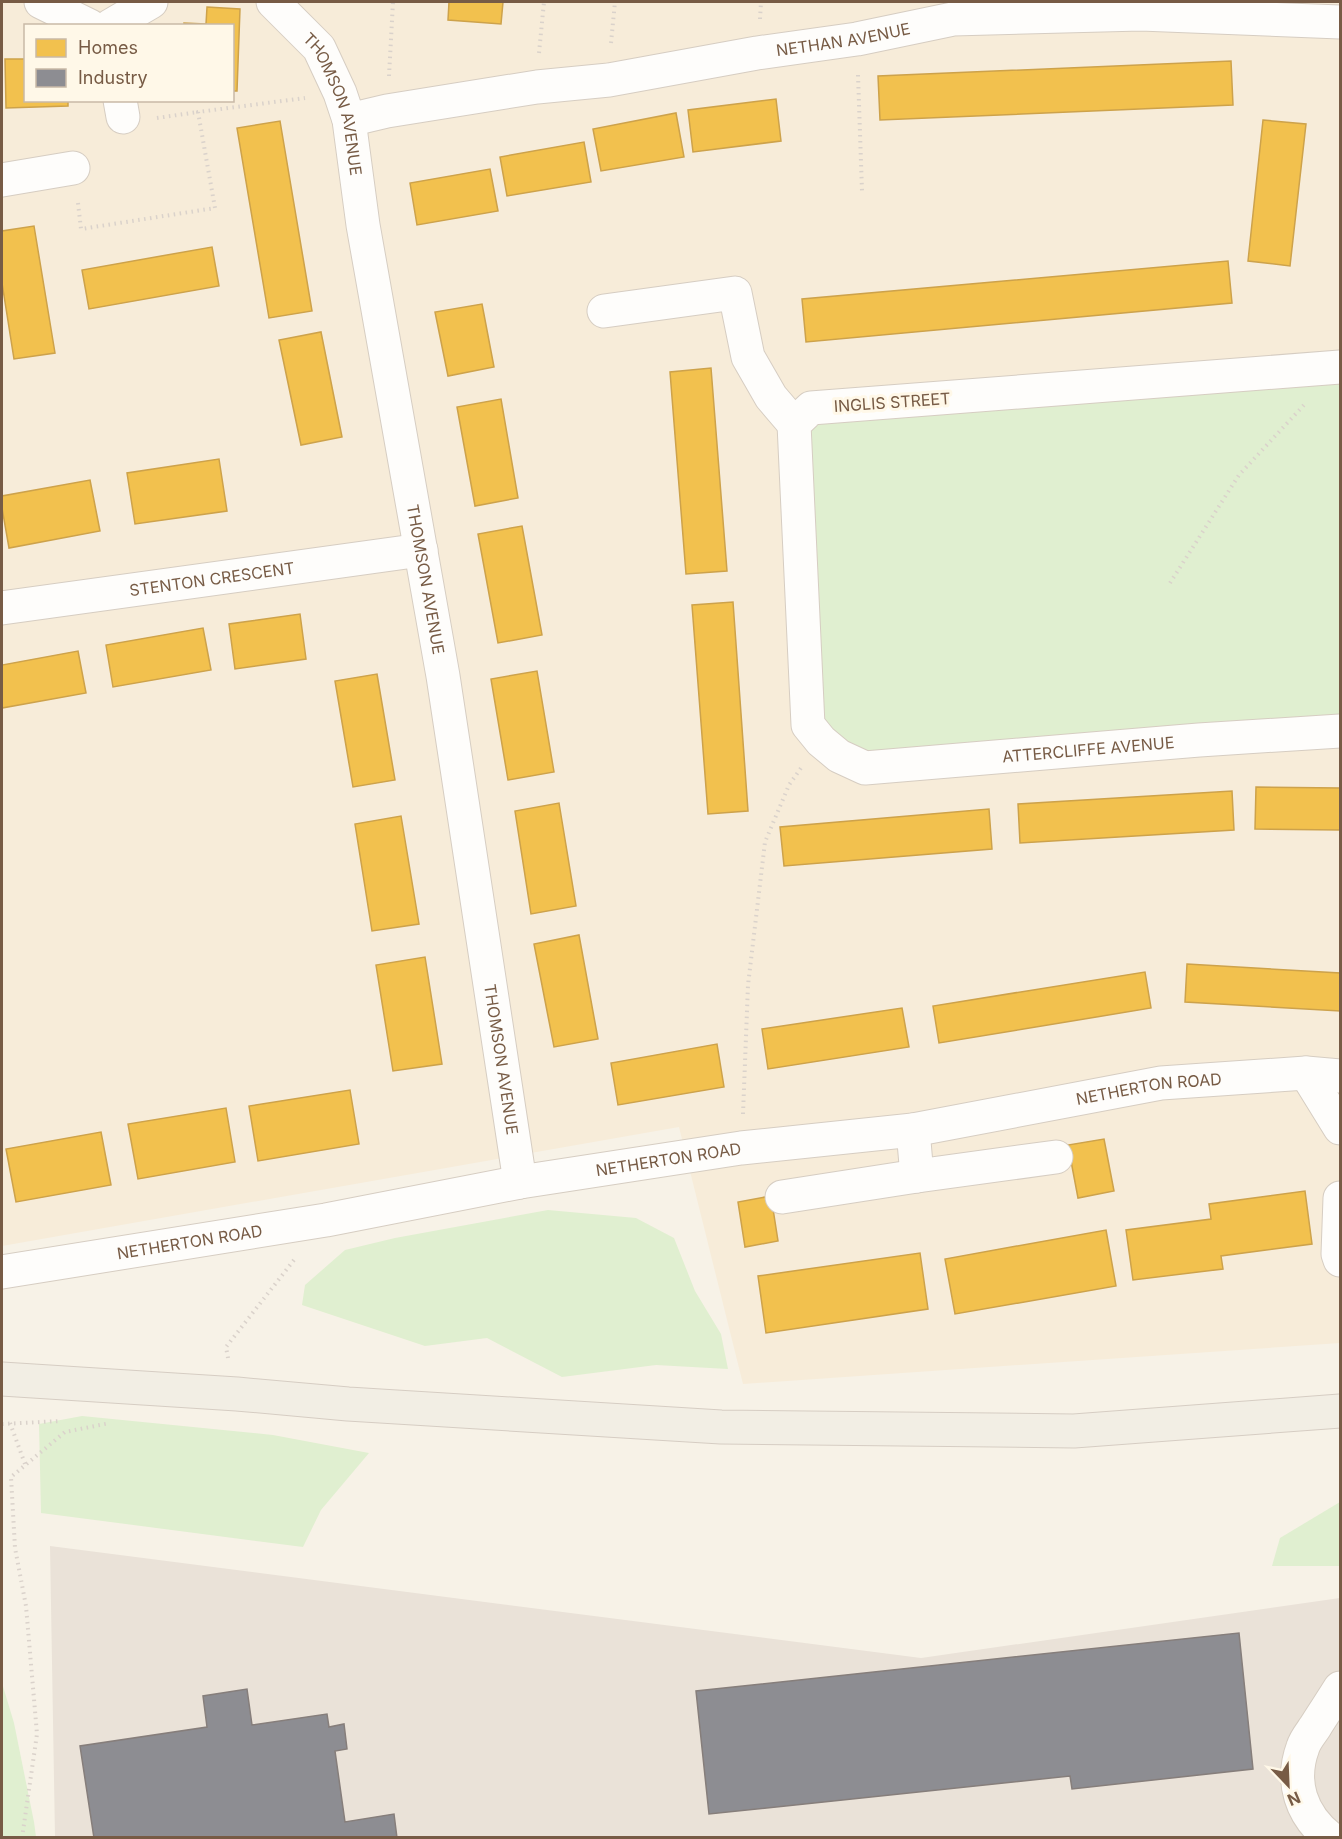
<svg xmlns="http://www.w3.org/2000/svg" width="1342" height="1839" font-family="Inter,sans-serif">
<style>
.residential{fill:#f7ecd9;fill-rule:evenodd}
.industrial{fill:#eae2d8}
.green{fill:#e0efd0}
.homes{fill:#f2c14e;stroke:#cda24b;stroke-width:1.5}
.industry{fill:#8d8d92;stroke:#867e7b;stroke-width:1.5}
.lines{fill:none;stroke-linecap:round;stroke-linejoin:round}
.minor-casing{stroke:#d6cdc2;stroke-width:35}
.major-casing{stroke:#d6cdc3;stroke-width:35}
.path{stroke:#dad2cb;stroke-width:4;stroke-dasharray:1.5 4.5;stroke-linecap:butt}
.minor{stroke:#fefdfb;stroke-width:33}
.major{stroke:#f2eee4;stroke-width:33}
.labels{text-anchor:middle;stroke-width:6;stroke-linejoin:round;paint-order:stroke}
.street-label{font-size:16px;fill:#775b45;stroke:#fff8e8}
</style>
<rect width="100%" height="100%" fill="#f7f2e7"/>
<!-- residential -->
<path class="residential" d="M2 2H1340V1343L743 1384 679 1127 2 1246ZM26 26H232V100H26Z"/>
<!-- industrial -->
<path class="industrial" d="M50 1546 921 1658 1340 1598V1837H55Z"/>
<!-- green -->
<g class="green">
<path d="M1340 375V722L872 758 844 747 816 717 803 429 817 417Z"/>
<path d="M548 1210 636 1218 674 1238 695 1291 721 1334 728 1369 656 1365 562 1377 487 1338 425 1346 302 1305 305 1285 345 1250 395 1238Z"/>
<path d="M82 1416 273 1435 369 1453 321 1510 303 1547 41 1513 39 1424Z"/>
<path d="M1340 1502V1566H1272L1280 1538Z"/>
<path d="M2 1683 14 1723 34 1822 36 1837H2Z"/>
</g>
<!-- homes -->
<g class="homes">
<path d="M449 2H503L501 24 448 20Z"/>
<path d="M207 7 240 9 237 91H232V26H184V23L206 24Z"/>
<path d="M5 59H26V100H68V106L6 108Z"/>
<path d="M1231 61 1233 105 880 120 878 76Z"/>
<path d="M776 99 781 141 693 152 688 110Z"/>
<path d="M676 113 684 157 601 171 593 129Z"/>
<path d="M1263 120 1306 124 1290 266 1248 261Z"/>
<path d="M280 121 312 311 269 318 237 128Z"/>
<path d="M584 142 591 182 507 196 500 157Z"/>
<path d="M490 169 498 211 417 225 410 183Z"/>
<path d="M34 226 55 353 14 359 2 283V231Z"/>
<path d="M212 247 219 286 89 309 82 270Z"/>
<path d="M1228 261 1232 303 806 342 802 299Z"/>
<path d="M482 304 494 367 448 376 435 312Z"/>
<path d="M321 332 342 437 301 445 279 340Z"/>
<path d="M711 368 727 571 686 574 670 372Z"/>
<path d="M501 399 518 498 475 506 457 407Z"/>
<path d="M219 459 227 511 135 524 127 473Z"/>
<path d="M90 480 100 531 9 548 2 508V496Z"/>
<path d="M522 526 542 635 498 643 478 534Z"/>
<path d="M733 602 748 811 708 814 692 605Z"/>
<path d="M300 614 306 659 235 669 229 624Z"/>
<path d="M203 628 211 670 113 687 106 645Z"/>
<path d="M78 651 86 693 2 708V665Z"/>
<path d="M537 671 554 772 508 780 491 679Z"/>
<path d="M377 674 395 780 353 787 335 681Z"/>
<path d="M1256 787 1340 788V830L1255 829Z"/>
<path d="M1232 791 1234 830 1020 843 1018 804Z"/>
<path d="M559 803 576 906 531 914 515 811Z"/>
<path d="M989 809 992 849 784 866 780 827Z"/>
<path d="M401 816 419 924 372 931 355 824Z"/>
<path d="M579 935 598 1039 554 1047 534 944Z"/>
<path d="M425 957 442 1064 393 1071 376 965Z"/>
<path d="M1187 964 1340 973V1011L1185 1002Z"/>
<path d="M1145 972 1151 1008 939 1043 933 1006Z"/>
<path d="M902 1008 909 1047 768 1069 762 1029Z"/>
<path d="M717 1044 724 1087 618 1105 611 1063Z"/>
<path d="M350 1090 359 1144 258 1161 249 1106Z"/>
<path d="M226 1108 235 1162 138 1179 128 1124Z"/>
<path d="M101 1132 111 1185 16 1202 6 1149Z"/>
<path d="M1104 1139 1114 1191 1078 1198 1068 1145Z"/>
<path d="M1305 1191 1312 1244 1221 1256 1223 1269 1133 1280 1126 1230 1211 1219 1209 1204Z"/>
<path d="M771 1196 778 1241 745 1247 738 1202Z"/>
<path d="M1106 1230 1116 1286 955 1314 945 1259Z"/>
<path d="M920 1253 928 1309 766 1333 758 1276Z"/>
</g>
<!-- industry -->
<g class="industry">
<path d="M1239 1633 1253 1769 1072 1789 1070 1776 709 1814 696 1691Z"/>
<path d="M247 1689 252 1725 327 1714 329 1727 344 1724 347 1749 335 1751 345 1822 394 1814 397 1838H94L80 1746 207 1727 203 1696Z"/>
</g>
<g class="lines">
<defs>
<g id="minor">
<path d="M41 2 90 26"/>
<path id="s1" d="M273 2 319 48 340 93 349 120 363 225 443 676 520 1182"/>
<path d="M110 26 151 2"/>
<path d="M120 100 123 117"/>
<path id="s2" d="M349 120 387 111 537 87 609 80 757 53 857 39 953 19 1141 14 1340 22"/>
<path d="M2 180 73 168"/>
<path d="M604 311 735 293 748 357 771 397 794 424"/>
<path id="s3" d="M1340 367 811 408 794 424 808 725 821 741 839 756 865 768 1199 740 1340 731"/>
<path id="s4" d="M2 608 421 550"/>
<path d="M1306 1073 1340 1128"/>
<path d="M913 1130 917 1176 1056 1157"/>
<path d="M782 1197 917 1176"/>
<path d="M1340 1198 1338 1254 1340 1260"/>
<path id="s5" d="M2 1272 326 1220 520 1182 741 1148 913 1130 1161 1083 1306 1073 1340 1076"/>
<path d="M1330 1838C1301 1815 1290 1782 1303 1747 1305 1740 1311 1733 1315 1727 1323 1714 1332 1701 1340 1688"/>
</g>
<path id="major" d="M2 1379 237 1394 348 1404 721 1427 1074 1431 1340 1411"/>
</defs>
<!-- minor casing -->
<use href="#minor" class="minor-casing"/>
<!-- major casing -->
<use href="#major" class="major-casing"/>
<!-- path -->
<g class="path">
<path d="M760 19 761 2"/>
<path d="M611 43 615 2"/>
<path d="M539 53 544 2"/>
<path d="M858 75 862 191"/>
<path d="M389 76 393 2"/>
<path d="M157 118 198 112"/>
<path d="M78 203 81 229 215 208 198 112 305 98"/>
<path d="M1170 583 1239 475 1304 405"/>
<path d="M743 1114 748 985 765 842 789 785 801 768"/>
<path d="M228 1358 226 1347 294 1260"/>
<path d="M10 1423 25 1464"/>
<path d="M2 1424 60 1421"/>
<path d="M22 1838 37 1734 26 1606 15 1548 11 1477 65 1432 110 1423"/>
</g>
<!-- minor -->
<use href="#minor" class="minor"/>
<!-- major -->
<use href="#major" class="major"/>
</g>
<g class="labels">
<!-- street labels -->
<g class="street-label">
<text dy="6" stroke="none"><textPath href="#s2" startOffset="501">NETHAN AVENUE</textPath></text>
<text dy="6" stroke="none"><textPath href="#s1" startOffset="123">THOMSON AVENUE</textPath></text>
<text transform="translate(892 402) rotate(-4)" y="6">INGLIS STREET</text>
<text dy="6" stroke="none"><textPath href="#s4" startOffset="212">STENTON CRESCENT</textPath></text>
<text dy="6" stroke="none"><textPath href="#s1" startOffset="609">THOMSON AVENUE</textPath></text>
<text dy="6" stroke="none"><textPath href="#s3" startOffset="1152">ATTERCLIFFE AVENUE</textPath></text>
<text dy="6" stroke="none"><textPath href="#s1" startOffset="1095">THOMSON AVENUE</textPath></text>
<text dy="6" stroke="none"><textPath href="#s5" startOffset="1162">NETHERTON ROAD</textPath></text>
<text dy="6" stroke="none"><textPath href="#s5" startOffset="676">NETHERTON ROAD</textPath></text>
<text dy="6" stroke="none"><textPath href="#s5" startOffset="190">NETHERTON ROAD</textPath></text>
</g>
</g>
<!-- border -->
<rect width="1342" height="1839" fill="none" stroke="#775b45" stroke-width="6"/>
<!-- legend -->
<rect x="24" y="24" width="210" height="78" fill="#fff8e8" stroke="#c9b9a7" stroke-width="1.5"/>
<rect x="36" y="39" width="30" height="18" fill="#f2c14e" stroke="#c9b9a7" stroke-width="1.5"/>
<text x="78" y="54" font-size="18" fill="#775b45">Homes</text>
<rect x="36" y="69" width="30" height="18" fill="#8d8d92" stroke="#c9b9a7" stroke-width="1.5"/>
<text x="78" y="84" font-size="18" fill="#775b45">Industry</text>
<!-- north arrow -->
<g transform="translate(1288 1785) rotate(157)" stroke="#fff8e8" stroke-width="4.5" paint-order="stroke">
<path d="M0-4.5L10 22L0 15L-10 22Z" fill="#775b45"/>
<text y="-9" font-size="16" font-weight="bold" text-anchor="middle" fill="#775b45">N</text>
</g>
</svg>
